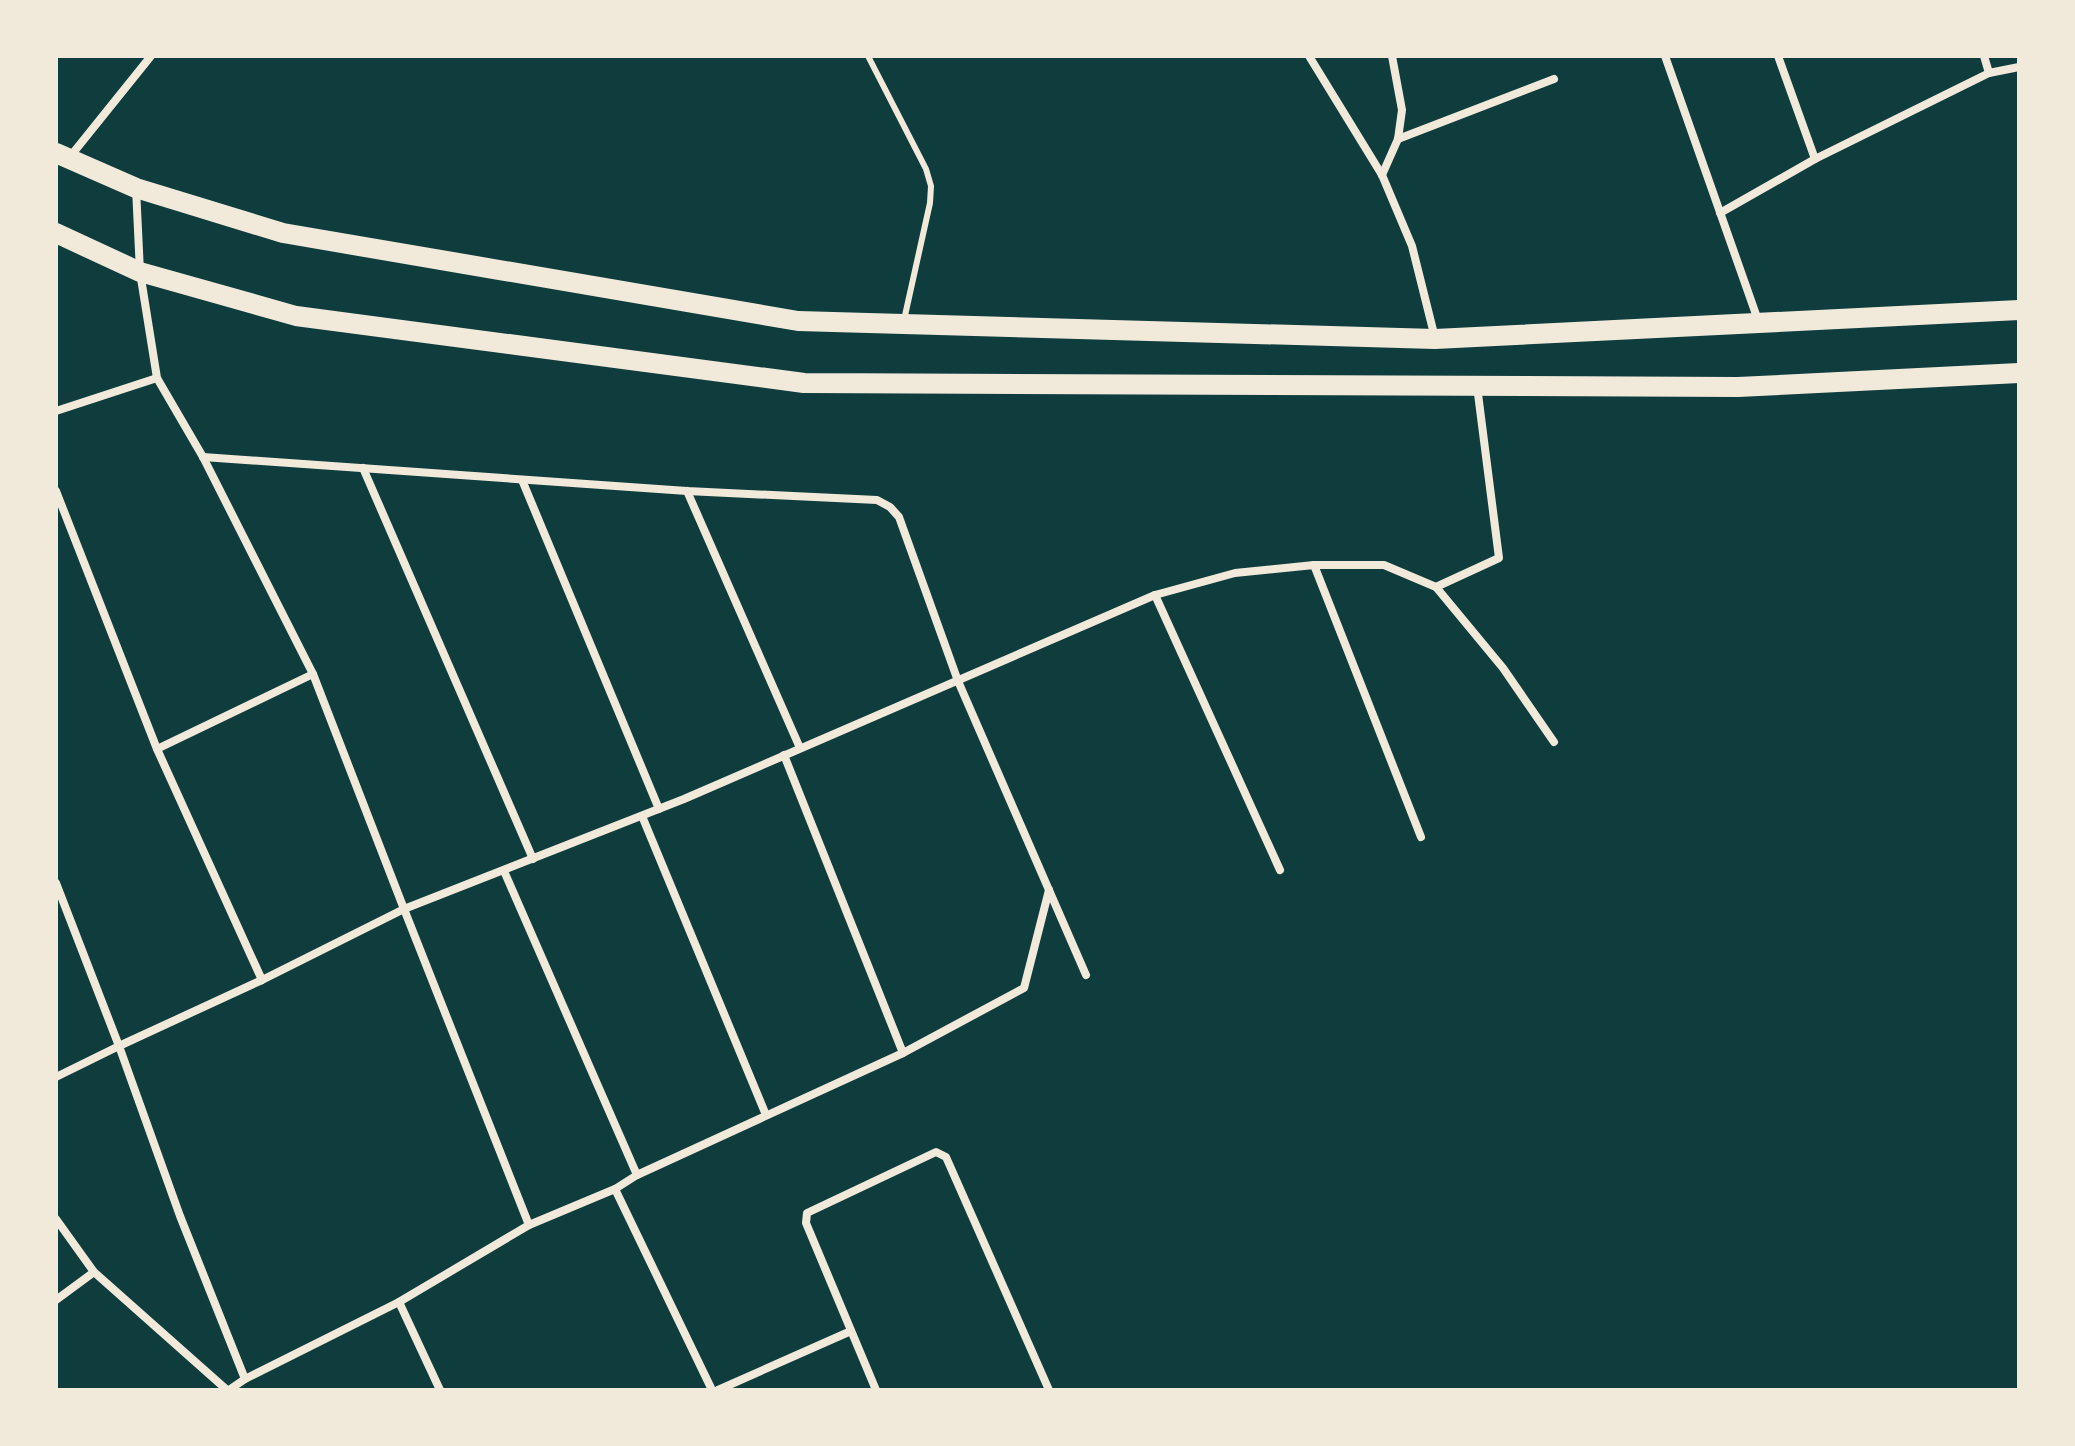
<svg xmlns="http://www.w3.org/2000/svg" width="2075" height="1446" font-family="'PT Serif',serif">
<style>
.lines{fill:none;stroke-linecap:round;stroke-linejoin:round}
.service{stroke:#f1e9da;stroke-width:6}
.minor{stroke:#f1e9da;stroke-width:8}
.primary{stroke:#f1e9da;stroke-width:20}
</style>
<rect width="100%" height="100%" fill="#0f3d3e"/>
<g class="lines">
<!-- service -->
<path class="service" d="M868 56 926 169 931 186 930 203 904 320"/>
<!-- minor -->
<g class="minor">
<path d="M1309 56 1382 175 1412 246 1435 338"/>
<path d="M1665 56 1759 323"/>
<path d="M1778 56 1815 159"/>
<path d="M1984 56 1989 73"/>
<path d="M1398 139 1554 79"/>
<path d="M69 158 151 56"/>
<path d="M1382 175 1398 139 1402 110 1392 56"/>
<path d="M136 188 140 272 157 378 203 457 313 674 404 909 684 799 1155 595 1235 573 1314 565 1421 837"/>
<path d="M1720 213 1815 159 1989 73 2019 67"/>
<path d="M56 411 157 378"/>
<path d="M203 457 687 491 877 500 890 507 899 517 958 681 1086 975"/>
<path d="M363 468 533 859"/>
<path d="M522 480 659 809"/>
<path d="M56 491 157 749 262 980"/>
<path d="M687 491 800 748"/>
<path d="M1314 565H1384L1436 587 1503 668 1554 742"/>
<path d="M1436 587 1499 558 1477 386"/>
<path d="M1155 595 1280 870"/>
<path d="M157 749 313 674"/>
<path d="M642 816 766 1115"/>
<path d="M504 871 637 1175"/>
<path d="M56 883 119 1046 262 980 404 909 529 1225 615 1189 637 1175 903 1053 784 755"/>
<path d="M903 1053 1024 988 1049 890"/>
<path d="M56 1077 119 1046 180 1216 245 1379"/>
<path d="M615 1189 712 1390"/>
<path d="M56 1219 94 1272 56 1300"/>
<path d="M94 1272 227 1390"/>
<path d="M399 1302 440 1390"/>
<path d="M229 1390 245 1379 399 1302 529 1225"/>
<path d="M718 1390 851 1331"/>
<path d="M876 1390 806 1223 807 1213 936 1152 946 1157 1049 1390"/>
</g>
<!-- primary -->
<g class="primary">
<path d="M56 153 136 188 283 233 798 321 1435 339 2019 310"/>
<path d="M56 233 140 272 296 316 804 383 1738 387 2019 373"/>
</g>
</g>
<!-- border -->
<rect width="2075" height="1446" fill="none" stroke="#f1e9da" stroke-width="116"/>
</svg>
